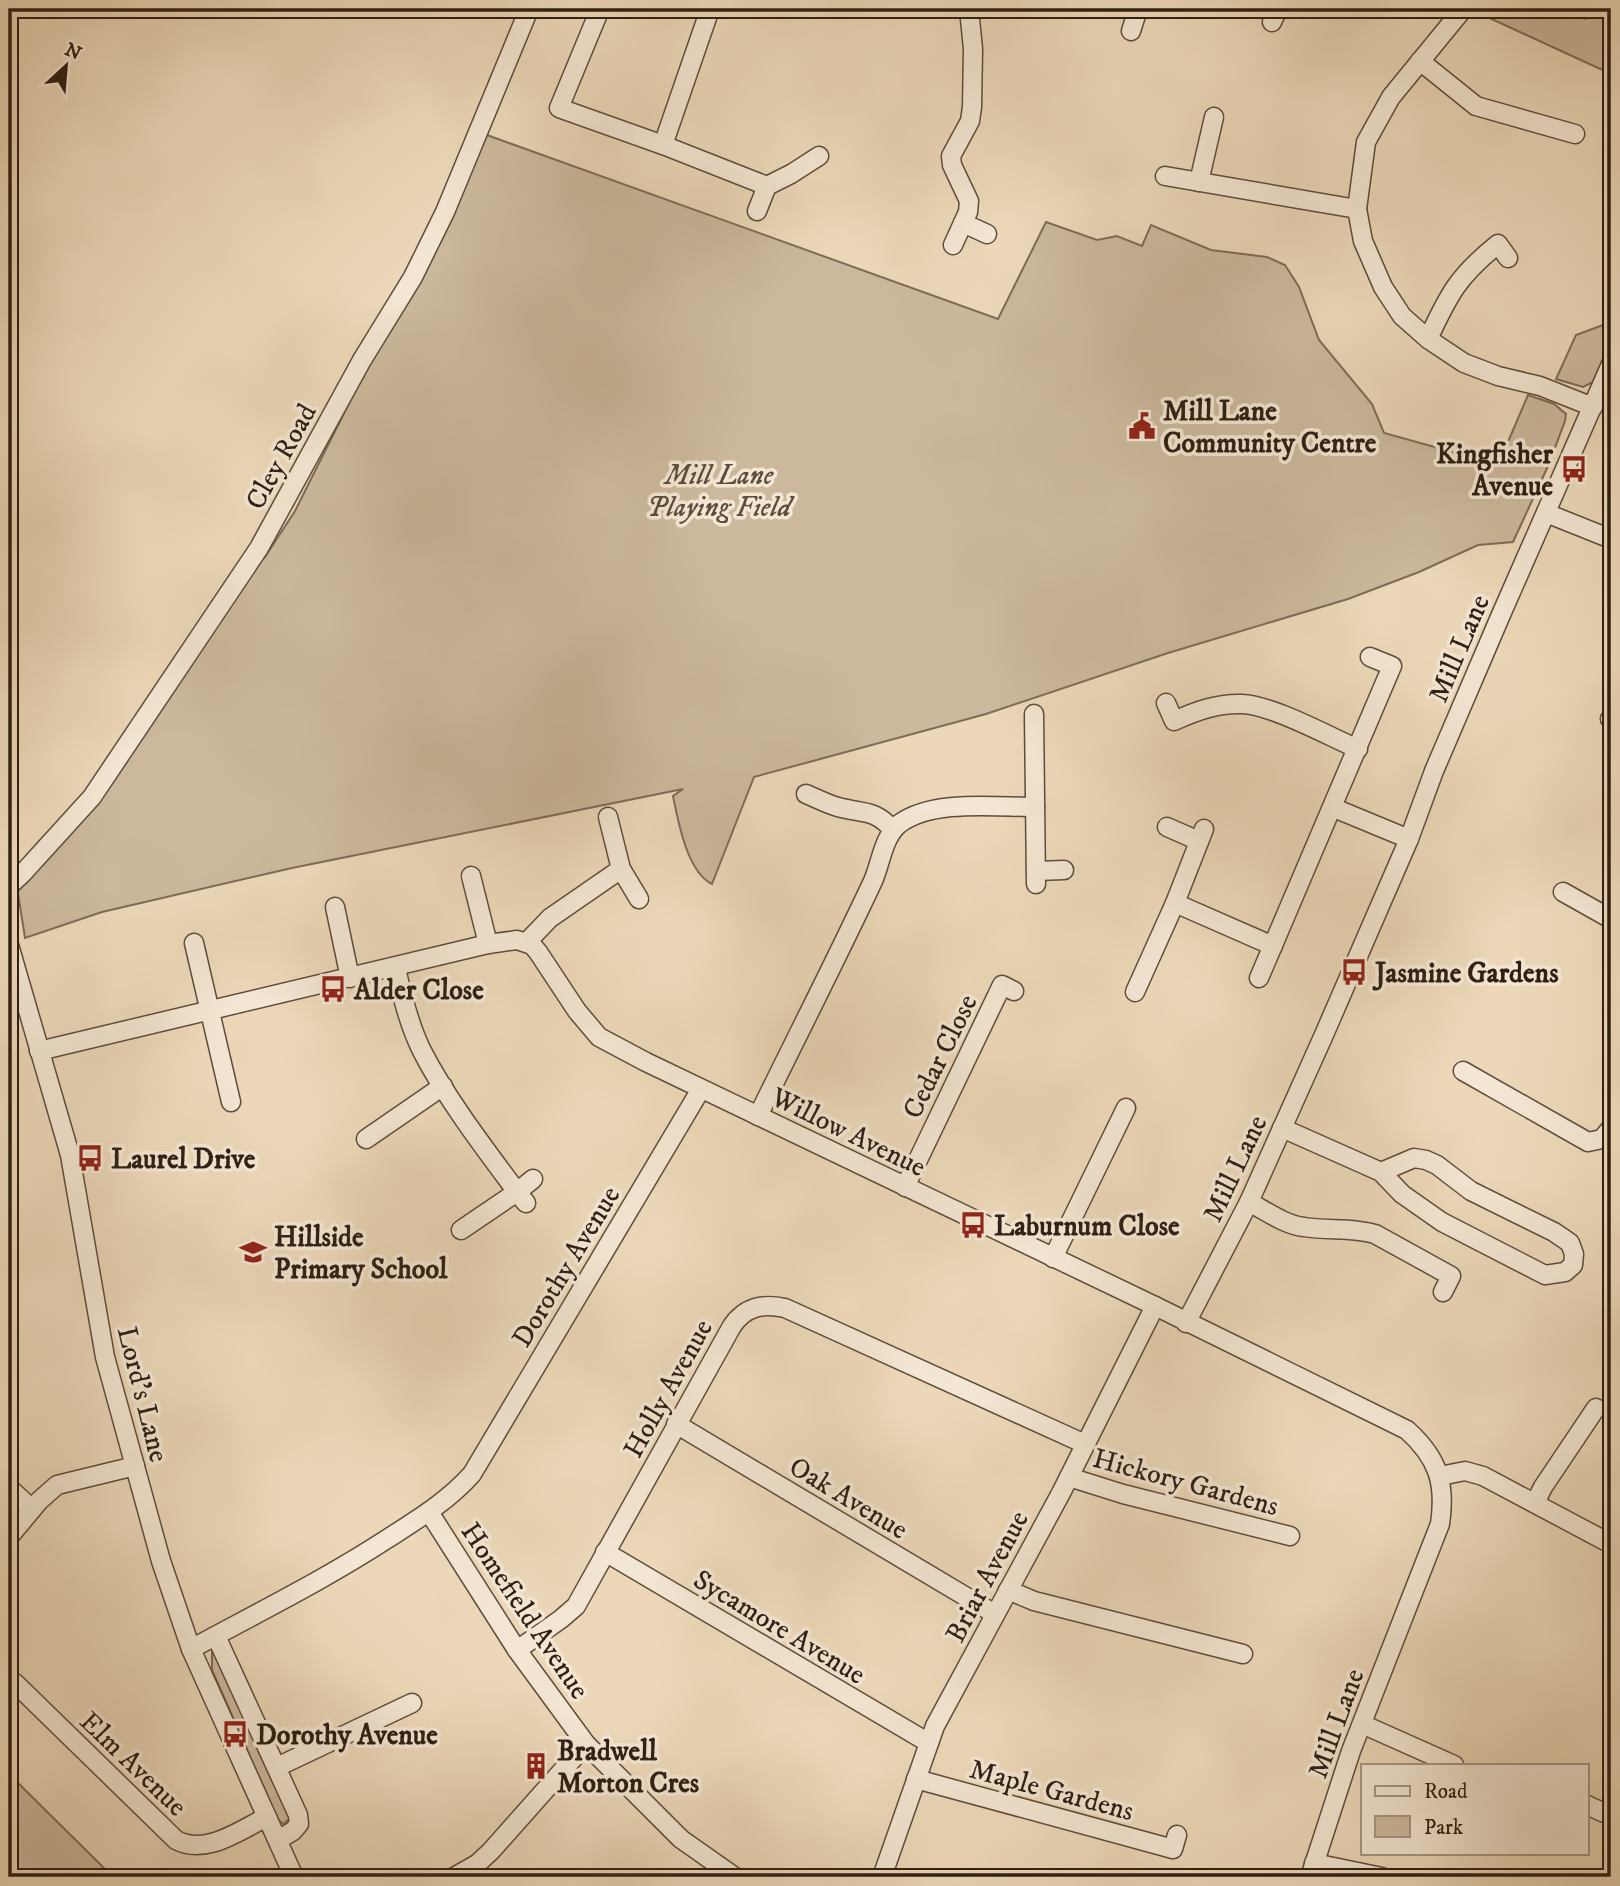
<svg xmlns="http://www.w3.org/2000/svg" width="1620" height="1886" font-family="'IM FELL DW Pica',serif">
<style>
.green{fill:#ccb99d;stroke:#7e6c58;stroke-width:2}
.lines{fill:none;stroke-linecap:round;stroke-linejoin:round}
.minor-casing{stroke:#5e4d3c;stroke-width:21}
.minor{stroke:#f3e6d2;stroke-width:18}
.labels{text-anchor:middle;stroke-width:7;stroke-linejoin:round;paint-order:stroke}
.poi-label{font-size:28px;font-weight:bold;fill:#2f1f13;stroke:#f3e6d2;text-anchor:start}
.street-label{font-size:28px;fill:#2f1f13;stroke:#f3e6d2}
.park-label{font-size:28px;font-style:italic;fill:#5e4d3c;stroke:#f3e6d2}
</style>
<rect width="100%" height="100%" fill="#ecd8b9"/>
<filter id="stains"><feTurbulence type="fractalNoise" baseFrequency=".00286" numOctaves="4"/><feColorMatrix values="0 0 0 0 .2 0 0 0 0 .09 0 0 0 0 .02 0 0 0 .5 -.17"/></filter>
<radialGradient id="worn" r=".72"><stop offset=".6" stop-color="#630" stop-opacity="0"/><stop offset="1" stop-color="#630" stop-opacity=".3"/></radialGradient>
<!-- green -->
<g class="green">
<path d="M1470 9H1552L1586 19 1603 9H1611V74Z"/>
<path d="M484 134 998 319 1046 222 1097 240 1117 236 1142 246 1151 225 1211 250 1267 257 1285 265 1299 287 1319 340 1372 404 1384 433 1478 459 1481 449 1502 456 1528 395 1554 404 1566 414 1565 421 1548 466 1513 542 1478 545 1419 572 1348 599 1168 653 986 714 754 777 712 884C687 872 678 821 673 796L683 789 292 868 102 912 25 938 17 887 255 564 265 557 295 511Z"/>
<path d="M1611 322V341L1593 382 1583 387 1556 379 1576 335Z"/>
<path d="M212 1647 289 1812 290 1818 284 1824 278 1820 212 1670Z"/>
<path d="M9 1774 107 1871 102 1877H9Z"/>
</g>
<g class="lines">
<defs>
<g id="minor">
<path d="M600 9 559 108 663 145 710 9"/>
<path d="M1463 9 1391 97 1366 142 1357 209 1363 241 1383 287 1402 316 1428 339 1464 363 1498 376 1540 386 1593 407"/>
<path d="M1272 22 1278 9"/>
<path d="M1131 31 1138 9"/>
<path d="M1420 61 1476 106 1575 134"/>
<path d="M663 145 767 186 791 174 819 156"/>
<path d="M1165 176 1357 209"/>
<path d="M1199 182 1214 117"/>
<path d="M757 211 767 186"/>
<path d="M963 223 987 234"/>
<path d="M953 245 968 212 969 201 952 165 951 156 970 121 972 107 973 49 969 9"/>
<path d="M1428 339C1449 294 1458 276 1498 244L1508 258"/>
<path d="M1546 513 1611 539"/>
<path d="M1166 703 1174 721C1196 711 1218 703 1242 704 1272 705 1328 736 1358 749"/>
<path d="M1034 714 1036 884"/>
<path d="M1610 719 1611 720"/>
<path d="M806 794C816 798 827 804 838 807 862 814 874 808 893 830"/>
<path d="M1334 808 1409 839"/>
<path d="M608 817 621 869 639 899"/>
<path d="M1167 827 1199 841"/>
<path d="M1036 871 1064 870"/>
<path d="M471 876 488 944"/>
<path d="M9 886 22 874 92 797 259 548 362 360 413 277 445 212 529 9"/>
<path d="M1563 892 1611 919"/>
<path d="M1175 903 1273 946"/>
<path d="M335 907 350 978"/>
<path d="M527 942 550 918 621 869"/>
<path d="M194 943 231 1102"/>
<path d="M9 945 70 1155 105 1357 161 1561 191 1649 294 1877"/>
<path d="M396 968C402 996 409 1025 422 1051 446 1098 485 1149 517 1192L461 1230"/>
<path d="M1259 978 1392 666 1370 657"/>
<path d="M1135 992 1175 903 1204 829"/>
<path d="M39 1051 488 944 517 940 532 945 538 952 577 1011 599 1037 646 1062 1155 1306 1407 1430C1438 1458 1446 1483 1440 1524L1351 1751 1310 1877"/>
<path d="M1463 1071 1588 1142 1602 1139 1611 1128"/>
<path d="M758 1116C796 1038 836 960 873 881 881 863 883 837 899 824 932 799 995 807 1035 807"/>
<path d="M1282 1128 1381 1172 1402 1194 1442 1222 1545 1275 1565 1272 1573 1265 1574 1254 1570 1243 1554 1232 1471 1191 1437 1165 1426 1160 1414 1158 1381 1172"/>
<path d="M366 1139 443 1086"/>
<path d="M905 1187 1002 985 1014 991"/>
<path d="M1249 1202C1266 1211 1285 1225 1304 1227 1328 1231 1352 1227 1375 1234L1451 1276 1443 1292"/>
<path d="M526 1203 517 1192 533 1179"/>
<path d="M1053 1258 1126 1108"/>
<path d="M1186 1323 1249 1202 1323 1037 1409 839 1434 771 1500 617 1611 364"/>
<path d="M676 1424 995 1614"/>
<path d="M1440 1476 1465 1471 1483 1476 1611 1544"/>
<path d="M1069 1477 1123 1494 1290 1536"/>
<path d="M9 1488 32 1509"/>
<path d="M1535 1503 1543 1487 1596 1408"/>
<path d="M429 1512 517 1650 586 1744 681 1839 735 1877"/>
<path d="M9 1537 39 1501 57 1485 135 1466"/>
<path d="M605 1552 929 1743"/>
<path d="M1008 1590 1034 1601 1243 1654"/>
<path d="M216 1636 298 1815 299 1824 293 1831 278 1840"/>
<path d="M191 1649C257 1613 324 1580 387 1539 418 1519 448 1501 472 1474L701 1089"/>
<path d="M517 1650 561 1619 576 1606 732 1326C745 1307 762 1303 785 1308L1085 1444"/>
<path d="M15 1683 176 1840C206 1856 240 1830 267 1817"/>
<path d="M1362 1724 1454 1765"/>
<path d="M277 1767 412 1703"/>
<path d="M916 1779 1173 1849 1177 1835"/>
<path d="M1587 1805 1611 1816"/>
<path d="M1314 1863 1382 1877"/>
<path d="M454 1877 477 1864 491 1851 586 1744"/>
<path d="M882 1877 935 1726 1061 1493 1155 1306"/>
</g>
</defs>
<!-- minor casing -->
<use href="#minor" class="minor-casing"/>
<!-- minor -->
<use href="#minor" class="minor"/>
</g>
<!-- icons -->
<defs>
<symbol id="civic-bare" viewBox="-9 -9 18 18"><path d="M-.6-6.5H3V-4.5H.6V-3L4-1V1h2V6H-6V1h2V-1L-.6-3ZM-1.2 2.5V6h2.4V2.5Z" fill="#8f2418" stroke="#f3e6d2" stroke-width="2.5" paint-order="stroke"/></symbol>
<symbol id="bus-bare" viewBox="-9 -9 18 18"><path d="M-5-6H5V4H4V6H2V4H-2V6H-4V4H-5ZM-3.5-4V0h7V-4ZM-3.5 1.2v1.5H-2V1.2ZM2 1.2v1.5H3.5V1.2Z" fill="#8f2418" stroke="#f3e6d2" stroke-width="2.5" paint-order="stroke"/></symbol>
<symbol id="school-bare" viewBox="-9 -9 18 18"><path d="M0-5L7-2L0 1L-7-2ZM-4 1L0 2.5L4 1V4Q0 6-4 4Z" fill="#8f2418" stroke="#f3e6d2" stroke-width="2.5" paint-order="stroke"/></symbol>
<symbol id="building-bare" viewBox="-9 -9 18 18"><path d="M-4-6H4V6H1V3H-1V6H-4ZM-2.5-4.3h1.7v1.8h-1.7ZM.8-4.3h1.7v1.8H.8ZM-2.5-1h1.7V.8h-1.7ZM.8-1h1.7V.8H.8Z" fill="#8f2418" stroke="#f3e6d2" stroke-width="2.5" paint-order="stroke"/></symbol>
</defs>
<g fill-rule="evenodd">
<use href="#civic-bare" x="1123" y="407" width="38" height="38"/>
<use href="#bus-bare" x="1555" y="450" width="38" height="38"/>
<use href="#bus-bare" x="1335" y="953" width="38" height="38"/>
<use href="#bus-bare" x="314" y="970" width="38" height="38"/>
<use href="#bus-bare" x="71" y="1139" width="38" height="38"/>
<use href="#bus-bare" x="954" y="1206" width="38" height="38"/>
<use href="#school-bare" x="234" y="1233" width="38" height="38"/>
<use href="#bus-bare" x="216" y="1715" width="38" height="38"/>
<use href="#building-bare" x="517" y="1747" width="38" height="38"/>
</g>
<g class="labels">
<!-- poi labels -->
<g class="poi-label">
<text x="1163" y="420">Mill Lane<tspan x="1163" dy="32">Community Centre</tspan></text>
<text x="1553" y="463" text-anchor="end">Kingfisher<tspan x="1553" dy="32">Avenue</tspan></text>
<text x="1375" y="982">Jasmine Gardens</text>
<text x="354" y="999">Alder Close</text>
<text x="111" y="1168">Laurel Drive</text>
<text x="994" y="1235">Laburnum Close</text>
<text x="274" y="1246">Hillside<tspan x="274" dy="32">Primary School</tspan></text>
<text x="256" y="1744">Dorothy Avenue</text>
<text x="557" y="1760">Bradwell<tspan x="557" dy="32">Morton Cres</tspan></text>
</g>
<!-- street labels -->
<g class="street-label">
<text transform="translate(280 456) rotate(-61)" y="10">Cley Road</text>
<text transform="translate(1458 648) rotate(-67)" y="10">Mill Lane</text>
<text transform="translate(939 1056) rotate(-64)" y="10">Cedar Close</text>
<text transform="translate(849 1131) rotate(26)" y="10">Willow Avenue</text>
<text transform="translate(1234 1168) rotate(-65)" y="10">Mill Lane</text>
<text transform="translate(565 1266) rotate(-59)" y="10">Dorothy Avenue</text>
<text transform="translate(667 1388) rotate(-61)" y="10">Holly Avenue</text>
<text transform="translate(144 1394) rotate(76)" y="10">Lord's Lane</text>
<text transform="translate(1186 1481) rotate(15)" y="10">Hickory Gardens</text>
<text transform="translate(849 1497) rotate(31)" y="10">Oak Avenue</text>
<text transform="translate(986 1576) rotate(-62)" y="10">Briar Avenue</text>
<text transform="translate(526 1610) rotate(56)" y="10">Homefield Avenue</text>
<text transform="translate(780 1626) rotate(31)" y="10">Sycamore Avenue</text>
<text transform="translate(1335 1723) rotate(-70)" y="10">Mill Lane</text>
<text transform="translate(134 1763) rotate(44)" y="10">Elm Avenue</text>
<text transform="translate(1052 1789) rotate(15)" y="10">Maple Gardens</text>
</g>
<!-- park labels -->
<g class="park-label">
<text x="719" y="484">Mill Lane<tspan x="719" dy="32">Playing Field</tspan></text>
</g>
</g>
<!-- margin -->
<rect width="1620" height="1886" fill="none" stroke="#ecd8b9" stroke-width="35"/>
<rect x="10" y="10" width="1599" height="1865" fill="none" stroke="#2f1f13" stroke-width="3.5"/>
<rect x="18" y="18" width="1585" height="1851" fill="none" stroke="#2f1f13" stroke-width="2"/>
<!-- legend -->
<rect x="1361" y="1764" width="228" height="91" fill="#f3e6d2" stroke="#a59686" stroke-width="2"/>
<rect x="1375" y="1786" width="35" height="10" fill="#f3e6d2" stroke="#a59686" stroke-width="2"/>
<text x="1424" y="1798" font-size="21" fill="#2f1f13">Road</text>
<rect x="1375" y="1816" width="35" height="21" fill="#ccb99d" stroke="#a59686" stroke-width="2"/>
<text x="1424" y="1834" font-size="21" fill="#2f1f13">Park</text>
<!-- north arrow -->
<g transform="translate(66 66) rotate(26)" stroke="#f3e6d2" stroke-width="5" paint-order="stroke">
<path d="M0-5L12 26L0 18L-12 26Z" fill="#2f1f13"/>
<text y="-10" font-size="19" font-weight="bold" text-anchor="middle" fill="#2f1f13">N</text>
</g>
<rect width="100%" height="100%" filter="url(#stains)"/>
<rect width="100%" height="100%" fill="url(#worn)"/>
</svg>
